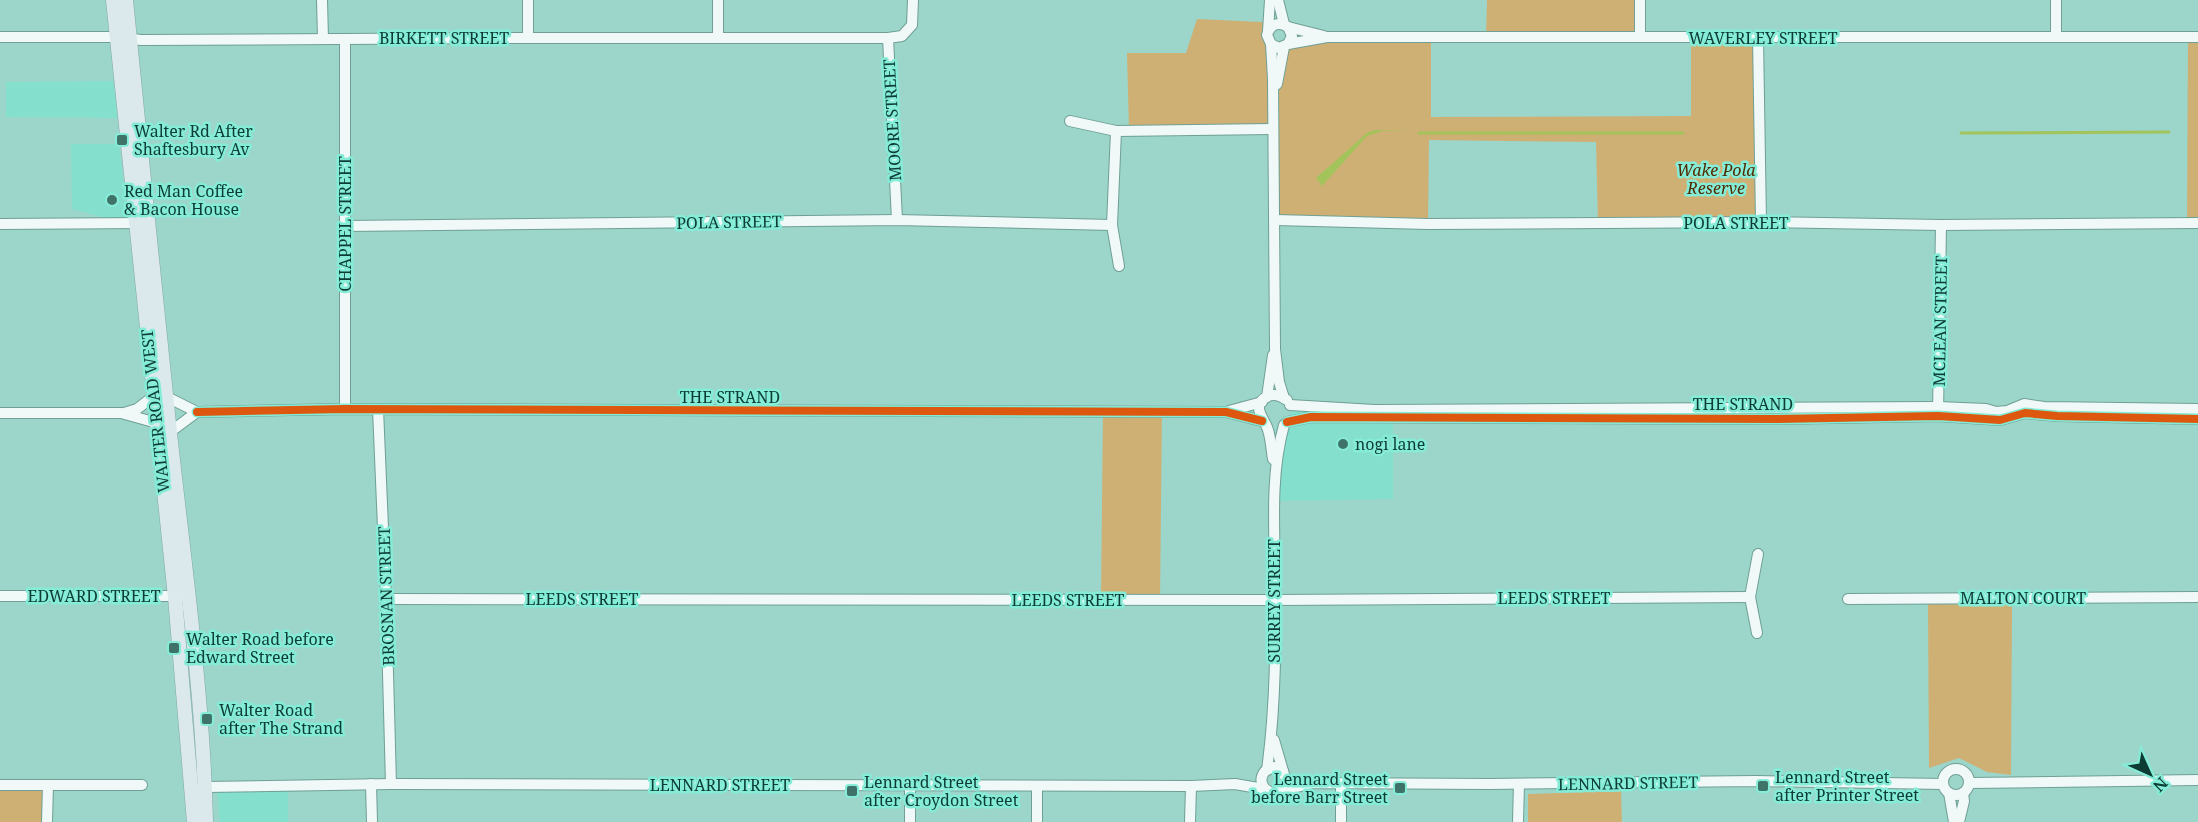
<svg xmlns="http://www.w3.org/2000/svg" width="2198" height="822" font-family="'Noto Serif',serif">
<style>
.built{fill:#85dfcd}
.green{fill:#cfb074}
.water{fill:#a2c45b}
.lines{fill:none;stroke-linecap:round;stroke-linejoin:round}
.stream{stroke:#a2c45b;stroke-width:3}
.minor-casing{stroke:#6f9f96;stroke-width:12}
.major-casing{stroke:#81a9aa;stroke-width:15}
.minor{stroke:#f0f9f7;stroke-width:10}
.major{stroke:#dbe9ec;stroke-width:14}
.cycleway-casing{stroke:#85ecd7;stroke-width:11}
.cycleway{stroke:#dd580e;stroke-width:8}
.poi-dot{fill:#3f7268;stroke:#85ecd7;stroke-width:2}
.labels{text-anchor:middle;stroke-width:5;stroke-linejoin:round;paint-order:stroke}
.street-label{font-size:16px;fill:#0d3c34;stroke:#85ecd7}
.poi-label{font-size:16px;fill:#0d3c34;stroke:#85ecd7;text-anchor:start}
.park-label{font-size:16px;font-style:italic;fill:#522a01;stroke:#85ecd7}
</style>
<rect width="100%" height="100%" fill="#9cd5c9"/>
<!-- built -->
<g class="built">
<path d="M113 81 118 118 6 117V82Z"/>
<path d="M71 144H119L128 224 72 209Z"/>
<path d="M1393 409V499L1274 501 1276 427 1292 426 1291 410Z"/>
<path d="M217 786H288V822H220Z"/>
</g>
<!-- green -->
<g class="green">
<path d="M1487 0H1640V37H1486Z"/>
<path d="M1197 19 1280 23 1268 31 1275 47 1292 36 1431 38V117L1691 116V38H1758L1761 222 1598 223 1596 142 1429 140 1428 224 1275 220 1272 129 1129 131 1127 53H1186Z"/>
<path d="M2188 37H2198V223H2187Z"/>
<path d="M1103 411H1162L1160 600H1101Z"/>
<path d="M1928 604 2012 605 2011 775 1987 772 1959 758 1929 768Z"/>
<path d="M0 785H48L47 822H0Z"/>
<path d="M1621 791 1622 822H1528V794Z"/>
</g>
<!-- water -->
<path class="water" d="M1375 130 1414 131H1382L1367 136 1321 187V184L1316 178 1367 133Z"/>
<g class="lines">
<!-- stream -->
<g class="stream">
<path d="M1419 133H1683"/>
<path d="M1961 133 2169 132"/>
</g>
<defs>
<g id="minor">
<path d="M322 0 323 39"/>
<path d="M528 0V38"/>
<path d="M1278 0 1284 24"/>
<path d="M1640 0V37"/>
<path d="M1288 27 1324 36"/>
<path d="M1268 31 1270 0"/>
<path d="M0 37H117L141 40 528 38H888L902 36 912 25 913 0"/>
<path d="M2056 37V0"/>
<path d="M718 38V0"/>
<path d="M888 38 897 220"/>
<path d="M1758 38 1761 222"/>
<path d="M1271 44 1279 48 1288 44 1292 36 1288 27C1279 21 1270 24 1267 35L1271 44 1273 79 1275 349 1279 382 1284 398"/>
<path d="M1288 44 1327 37H2198"/>
<path d="M1277 84 1284 47"/>
<path d="M1070 121 1116 131"/>
<path d="M1275 220 1428 224 1761 222 1941 225 2198 223"/>
<path d="M0 224 144 223"/>
<path d="M1112 225 1119 266"/>
<path d="M345 226 897 220 1112 225 1116 131 1272 129"/>
<path d="M167 397 197 412 345 409 1226 412 1262 421"/>
<path d="M1267 397 1273 355"/>
<path d="M1290 405 1374 410 1938 407 1986 409 1996 412 2007 411 2024 404 2044 407 2198 409"/>
<path d="M345 409V39"/>
<path d="M378 409 386 599 391 784"/>
<path d="M1229 411 1262 402"/>
<path d="M0 413H121L157 423"/>
<path d="M124 413 137 409 154 396"/>
<path d="M1938 414 1941 225"/>
<path d="M1287 422 1311 417 1776 419 1938 416 2000 420 2025 413 2057 416 2198 419"/>
<path d="M170 432 197 412"/>
<path d="M1273 459C1271 449 1271 434 1266 425 1261 415 1252 404 1268 396 1275 393 1281 396 1287 400"/>
<path d="M0 596H183"/>
<path d="M386 599 1275 600 1750 597"/>
<path d="M1848 599 2198 597"/>
<path d="M1757 633 1750 597 1758 554"/>
<path d="M1274 740 1283 771"/>
<circle cx="1956" cy="782" r="13"/>
<path d="M1267 770C1276 704 1276 636 1275 570 1274 521 1271 472 1284 425"/>
<path d="M1970 783 2198 780"/>
<path d="M371 784 372 822"/>
<path d="M1341 784V822"/>
<path d="M0 785H142"/>
<path d="M1037 786V822"/>
<path d="M205 787 391 784 1191 786 1235 784 1264 789"/>
<path d="M1282 789 1286 780 1283 771 1274 767 1265 771C1258 780 1262 790 1273 793L1313 783 1490 784 1756 781 1943 784"/>
<path d="M1949 793 1954 822"/>
<path d="M47 822 48 785"/>
<path d="M910 822V786"/>
<path d="M1190 822 1191 786"/>
<path d="M1518 822 1519 784"/>
<path d="M1959 822 1964 801 1963 793"/>
</g>
<g id="major">
<path d="M113 0 175 597 194 822"/>
<path d="M126 0C140 144 155 289 170 433 184 562 203 692 206 822"/>
</g>
</defs>
<!-- minor casing -->
<use href="#minor" class="minor-casing"/>
<!-- major casing -->
<use href="#major" class="major-casing"/>
<!-- minor -->
<use href="#minor" class="minor"/>
<!-- major -->
<use href="#major" class="major"/>
<defs>
<g id="cycleway">
<path d="M197 412 345 409 1226 412 1262 421"/>
<path d="M1287 422 1311 417 1776 419 1938 416 2000 420 2025 413 2057 416 2198 419"/>
</g>
</defs>
<!-- cycleway casing -->
<use href="#cycleway" class="cycleway-casing"/>
<!-- cycleway -->
<use href="#cycleway" class="cycleway"/>
</g>
<!-- markers -->
<g class="poi-dot">
<rect x="116" y="134" width="12" height="12" rx="3"/>
<circle cx="112" cy="200" r="6"/>
<circle cx="1343" cy="444" r="6"/>
<rect x="168" y="642" width="12" height="12" rx="3"/>
<rect x="201" y="713" width="12" height="12" rx="3"/>
<rect x="1757" y="780" width="12" height="12" rx="3"/>
<rect x="1394" y="782" width="12" height="12" rx="3"/>
<rect x="846" y="785" width="12" height="12" rx="3"/>
</g>
<g class="labels">
<!-- street labels -->
<g class="street-label">
<text x="444" y="44">BIRKETT STREET</text>
<text x="1763" y="44">WAVERLEY STREET</text>
<text transform="translate(892 120) rotate(-93)" y="6">MOORE STREET</text>
<text transform="translate(729 222) rotate(-1)" y="6">POLA STREET</text>
<text x="1736" y="229">POLA STREET</text>
<text transform="translate(345 224) rotate(-90)" y="6">CHAPPEL STREET</text>
<text transform="translate(1940 321) rotate(-89)" y="6">MCLEAN STREET</text>
<text x="730" y="403">THE STRAND</text>
<text x="1743" y="410">THE STRAND</text>
<text transform="translate(155 411) rotate(-96)" y="6">WALTER ROAD WEST</text>
<text x="94" y="602">EDWARD STREET</text>
<text transform="translate(386 596) rotate(-92)" y="6">BROSNAN STREET</text>
<text x="1554" y="604">LEEDS STREET</text>
<text x="2023" y="604">MALTON COURT</text>
<text x="582" y="605">LEEDS STREET</text>
<text x="1068" y="606">LEEDS STREET</text>
<text transform="translate(1274 601) rotate(-90)" y="6">SURREY STREET</text>
<text transform="translate(1628 783) rotate(-1)" y="6">LENNARD STREET</text>
<text x="720" y="791">LENNARD STREET</text>
</g>
<!-- poi labels -->
<g class="poi-label">
<text x="134" y="137">Walter Rd After<tspan x="134" dy="18">Shaftesbury Av</tspan></text>
<text x="124" y="197">Red Man Coffee<tspan x="124" dy="18">&amp; Bacon House</tspan></text>
<text x="1355" y="450">nogi lane</text>
<text x="186" y="645">Walter Road before<tspan x="186" dy="18">Edward Street</tspan></text>
<text x="219" y="716">Walter Road<tspan x="219" dy="18">after The Strand</tspan></text>
<text x="1775" y="783">Lennard Street<tspan x="1775" dy="18">after Printer Street</tspan></text>
<text x="1388" y="785" text-anchor="end">Lennard Street<tspan x="1388" dy="18">before Barr Street</tspan></text>
<text x="864" y="788">Lennard Street<tspan x="864" dy="18">after Croydon Street</tspan></text>
</g>
<!-- park labels -->
<g class="park-label">
<text x="1716" y="176">Wake Pola<tspan x="1716" dy="18">Reserve</tspan></text>
</g>
</g>
<!-- north arrow -->
<g transform="translate(2150 774) rotate(135)" stroke="#85ecd7" stroke-width="4.5" paint-order="stroke">
<path d="M0-4.5L10 22L0 15L-10 22Z" fill="#0d3c34"/>
<text y="-9" font-size="16" font-weight="bold" text-anchor="middle" fill="#0d3c34">N</text>
</g>
</svg>
